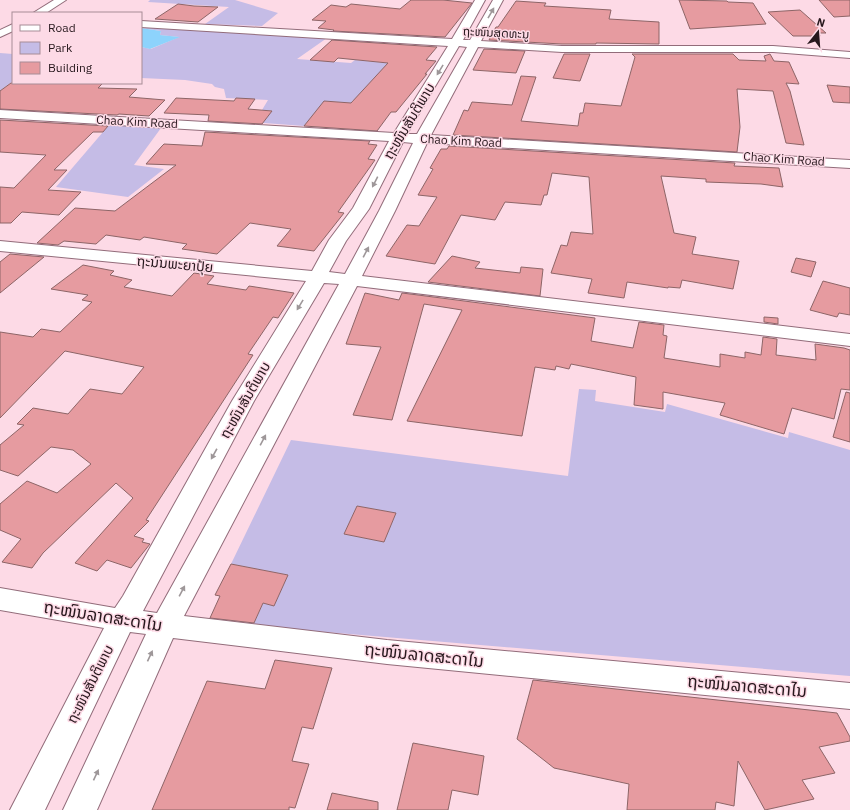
<svg xmlns="http://www.w3.org/2000/svg" width="850" height="810" font-family="'IBM Plex Sans','Noto Sans Lao',sans-serif">
<style>
.green{fill:#c5bce6;fill-rule:evenodd}
.water{fill:#8dd3fc}
.building{fill:#e69ba0;stroke:#8d6567}
.lines{fill:none;stroke-linecap:round;stroke-linejoin:round}
.minor-casing{stroke:#926c7a;stroke-width:2}
.minor{fill:#fff;fill-rule:evenodd}
.oneway{fill:#9e9799}
.labels{text-anchor:middle;stroke-width:3;stroke-linejoin:round;paint-order:stroke}
.far-street-label{font-size:12px;fill:#27181d;stroke:#fddae6}
.street-label{font-size:14px;fill:#27181d;stroke:#fddae6}
.near-street-label{font-size:17px;fill:#27181d;stroke:#fddae6}
</style>
<rect width="100%" height="100%" fill="#fddae6"/>
<!-- green -->
<g class="green">
<path d="M150 0H235L278 13 262 26 205 24 229 7 148 2Z"/>
<path d="M141 27 327 38 297 59 351 63 355 60 388 63 364 101 353 100 351 103 326 101 304 126 252 122 272 111 262 110 268 100 226 98 224 89 215 87 212 84 185 80 141 78V47L151 49 179 37 160 35 161 31 141 28Z"/>
<path d="M0 53 13 54V81L0 91Z"/>
<path d="M109 125 161 128 134 165 164 169 128 197 56 187Z"/>
<path d="M579 389 596 390 595 401 665 412 667 404 788 438 789 432 850 450V676L253 626 263 603 274 606 288 575 231 564 291 440 568 476ZM357 506 396 513 384 542 344 534Z"/>
</g>
<!-- water -->
<path class="water" d="M141 28 161 31 160 35 180 37 150 49 141 47Z"/>
<!-- building -->
<g class="building">
<path d="M411 0H443L472 3 445 37 333 31 334 30 318 28 326 21 312 20 331 5 346 7 351 4 400 9Z"/>
<path d="M679 0 727 1 728 2 753 3 766 24 690 29Z"/>
<path d="M819 0H850V16L834 17Z"/>
<path d="M516 1 546 3 544 6 611 10 609 19 659 22V44L596 43V44H562L489 40 496 27H498Z"/>
<path d="M178 4 194 6 218 7 198 22 155 19Z"/>
<path d="M800 10 826 33H818L821 36H793L768 12Z"/>
<path d="M332 40 437 47 426 60 436 61 425 74H427L396 112H391L377 131 304 126 324 101 351 103 388 63 338 58 334 62 310 60Z"/>
<path d="M484 49 525 51 516 73 473 70Z"/>
<path d="M564 54H590L580 81 553 78Z"/>
<path d="M632 54H733L739 60 766 61 764 56 770 54 774 61 789 62 799 84 786 83 790 91 804 145 786 143 773 91 737 89 740 127 737 152 453 135 464 110 468 111 472 102 512 105 521 76 536 77 521 121 578 126 580 113H583L585 103 621 106 635 57Z"/>
<path d="M11 83H103L98 88 137 89 129 97 165 100 149 116 119 114 117 115 0 109V91Z"/>
<path d="M827 85 850 87V103L833 102Z"/>
<path d="M176 98 234 101 236 98 255 99 248 109 272 111 262 124 208 121 209 115 164 113Z"/>
<path d="M0 120 108 126 103 132H93L54 170H67L48 190 81 192 59 215 22 212 11 223H0V187L14 188 46 155 0 152Z"/>
<path d="M205 132 370 141 368 144 377 145 368 159 375 160 338 212 344 213 314 251 277 246 291 229 250 223 217 254 182 249 187 244 144 237 140 240 106 235 96 244 64 241 58 245 37 243 75 208 115 211 176 165 146 164 162 146 164 144 202 146Z"/>
<path d="M449 146 735 163 734 166 779 168 783 187 761 184 706 182V179L661 176 674 233 696 237 692 254 739 261 733 289 682 280 680 288 668 287V288L627 282 624 298 588 293 592 279 551 273 561 245 567 246 571 232 593 234 589 177 552 173 547 195H544L541 205 505 202 495 220 461 215 435 264 386 256 407 225 419 226 437 197 418 195 433 169 430 168 441 149H447Z"/>
<path d="M10 254 44 257 0 293V262Z"/>
<path d="M452 256 480 262 475 268 520 273 521 267 543 269 540 296 428 282Z"/>
<path d="M796 258 816 262 811 277 791 272Z"/>
<path d="M83 265 114 271 110 275 132 280 124 287 172 296 194 273 214 276 207 284 246 290 249 286 294 293 278 318 273 317 248 354 253 355 146 520 149 521 134 536 144 539 142 542 150 544 131 568 107 560 97 571 75 563 133 498 116 483 43 553 32 568 2 562 21 539 0 530V504L27 481 57 493 91 464 73 450 51 447 18 476 0 470V445L24 425 17 424 33 408 68 414 90 389 122 394 144 367 65 351 0 418V332L33 337 41 329 60 332 92 302 82 300 88 295 51 289Z"/>
<path d="M823 281 850 288V315L839 313 837 317 810 310Z"/>
<path d="M365 293 399 300 402 293 418 295 595 318 591 341 633 348 639 322 664 325 663 335 667 336 664 358 720 367V354L745 358V352L761 355 763 337 777 339 776 355 816 360 815 344 844 348 850 350V390L841 389 834 419 792 408 784 434 720 415 725 403 663 392V409L634 405 636 377 571 364 569 369 556 366 555 370 535 367 522 436 407 421 462 310 424 304 392 420 353 415 381 347 346 344Z"/>
<path d="M764 317 778 318V324L764 322Z"/>
<path d="M846 392 850 393V442L833 437Z"/>
<path d="M357 506 396 513 384 542 344 534Z"/>
<path d="M231 564 288 575 274 606 263 603 254 623 210 618 220 596 215 595Z"/>
<path d="M275 660 332 668 313 729 302 727 292 761 309 764 295 808 289 807V810H152L207 681 265 689Z"/>
<path d="M533 680 837 713 850 737V741L819 747 835 773 802 780 814 799 765 810 738 761 734 806 716 802 715 810H627L629 784 554 768 517 739Z"/>
<path d="M413 743 484 756 478 795 452 790 448 810H397Z"/>
<path d="M332 793 378 802V810H327Z"/>
</g>
<g class="lines">
<defs>
<g id="minor">
<path d="M54 0H66L46 13H33Z"/>
<path d="M475 0H485L463 40H470L493 0H503L481 41 562 46H773L850 52V58L773 52H562L478 47 431 135 850 160V168L427 143 395 211 362 276 850 334V346L357 286 184 616 387 640 850 683V709L387 664 173 638 97 810H63L146 634 130 632 45 810H10L104 628 0 610V588L115 608 123 596 232 401 306 281 0 251V241L312 271 329 240 353 208 389 141 0 118V110L394 133 448 46 141 27V21L452 39ZM459 46 467 47 417 134H407ZM403 142 413 143 379 211 345 274 329 272 346 241 369 209ZM324 283 339 284 157 613 143 611 254 401Z"/>
<path d="M13 24V31L0 37V30Z"/>
</g>
</defs>
<!-- minor casing -->
<use href="#minor" class="minor-casing"/>
<!-- minor -->
<use href="#minor" class="minor"/>
</g>
<!-- one-way arrows -->
<defs><path id="oneway-solid" d="M-6-.8H1V-3.2L6.5 0L1 3.2V.8H-6Z"/></defs>
<g class="oneway">
<use href="#oneway-solid" transform="translate(491 13) rotate(-60)"/>
<use href="#oneway-solid" transform="translate(440 70) rotate(121)"/>
<use href="#oneway-solid" transform="translate(375 182) rotate(117)"/>
<use href="#oneway-solid" transform="translate(366 252) rotate(-62)"/>
<use href="#oneway-solid" transform="translate(300 305) rotate(121)"/>
<use href="#oneway-solid" transform="translate(263 440) rotate(-62)"/>
<use href="#oneway-solid" transform="translate(214 454) rotate(119)"/>
<use href="#oneway-solid" transform="translate(182 591) rotate(-62)"/>
<use href="#oneway-solid" transform="translate(150 656) rotate(-65)"/>
<use href="#oneway-solid" transform="translate(96 775) rotate(-65)"/>
</g>
<g class="labels">
<!-- far-street labels -->
<g class="far-street-label">
<text transform="translate(496 33) rotate(3)" y="4">ຖະໜົນສຸດທະນູ</text>
<text transform="translate(137 122) rotate(3)" y="4">Chao Kim Road</text>
<text transform="translate(461 141) rotate(3)" y="4">Chao Kim Road</text>
<text transform="translate(784 159) rotate(4)" y="4">Chao Kim Road</text>
</g>
<!-- street labels -->
<g class="street-label">
<text transform="translate(409 121) rotate(-59)" y="5">ຖະໜົນສັນຕິພາບ</text>
<text transform="translate(175 264) rotate(5)" y="5">ຖະນົນພະຍາປຸ້ຍ</text>
<text transform="translate(245 400) rotate(-60)" y="5">ຖະໜົນສັນຕິພາບ</text>
<text transform="translate(90 684) rotate(-63)" y="5">ຖະໜົນສັນຕິພາບ</text>
</g>
<!-- near-street labels -->
<g class="near-street-label">
<text transform="translate(103 616) rotate(9)" y="6">ຖະໜົນລາດສະດາໄນ</text>
<text transform="translate(424 655) rotate(6)" y="6">ຖະໜົນລາດສະດາໄນ</text>
<text transform="translate(747 686) rotate(5)" y="6">ຖະໜົນລາດສະດາໄນ</text>
</g>
</g>
<!-- legend -->
<rect x="12" y="12" width="130" height="72" fill="#fddae6" stroke="#a78c96"/>
<rect x="20" y="25" width="20" height="6" fill="#ffffff" stroke="#a78c96"/>
<text x="48" y="32" font-size="12" fill="#27181d">Road</text>
<rect x="20" y="42" width="20" height="12" fill="#c5bce6" stroke="#a78c96"/>
<text x="48" y="52" font-size="12" fill="#27181d">Park</text>
<rect x="20" y="62" width="20" height="12" fill="#e69ba0" stroke="#a78c96"/>
<text x="48" y="72" font-size="12" fill="#27181d">Building</text>
<!-- north arrow -->
<g transform="translate(818 32) rotate(17)" stroke="#fddae6" stroke-width="3" paint-order="stroke">
<path d="M0-3L7 15L0 10L-7 15Z" fill="#27181d"/>
<text y="-6" font-size="11" font-weight="bold" text-anchor="middle" fill="#27181d">N</text>
</g>
</svg>
